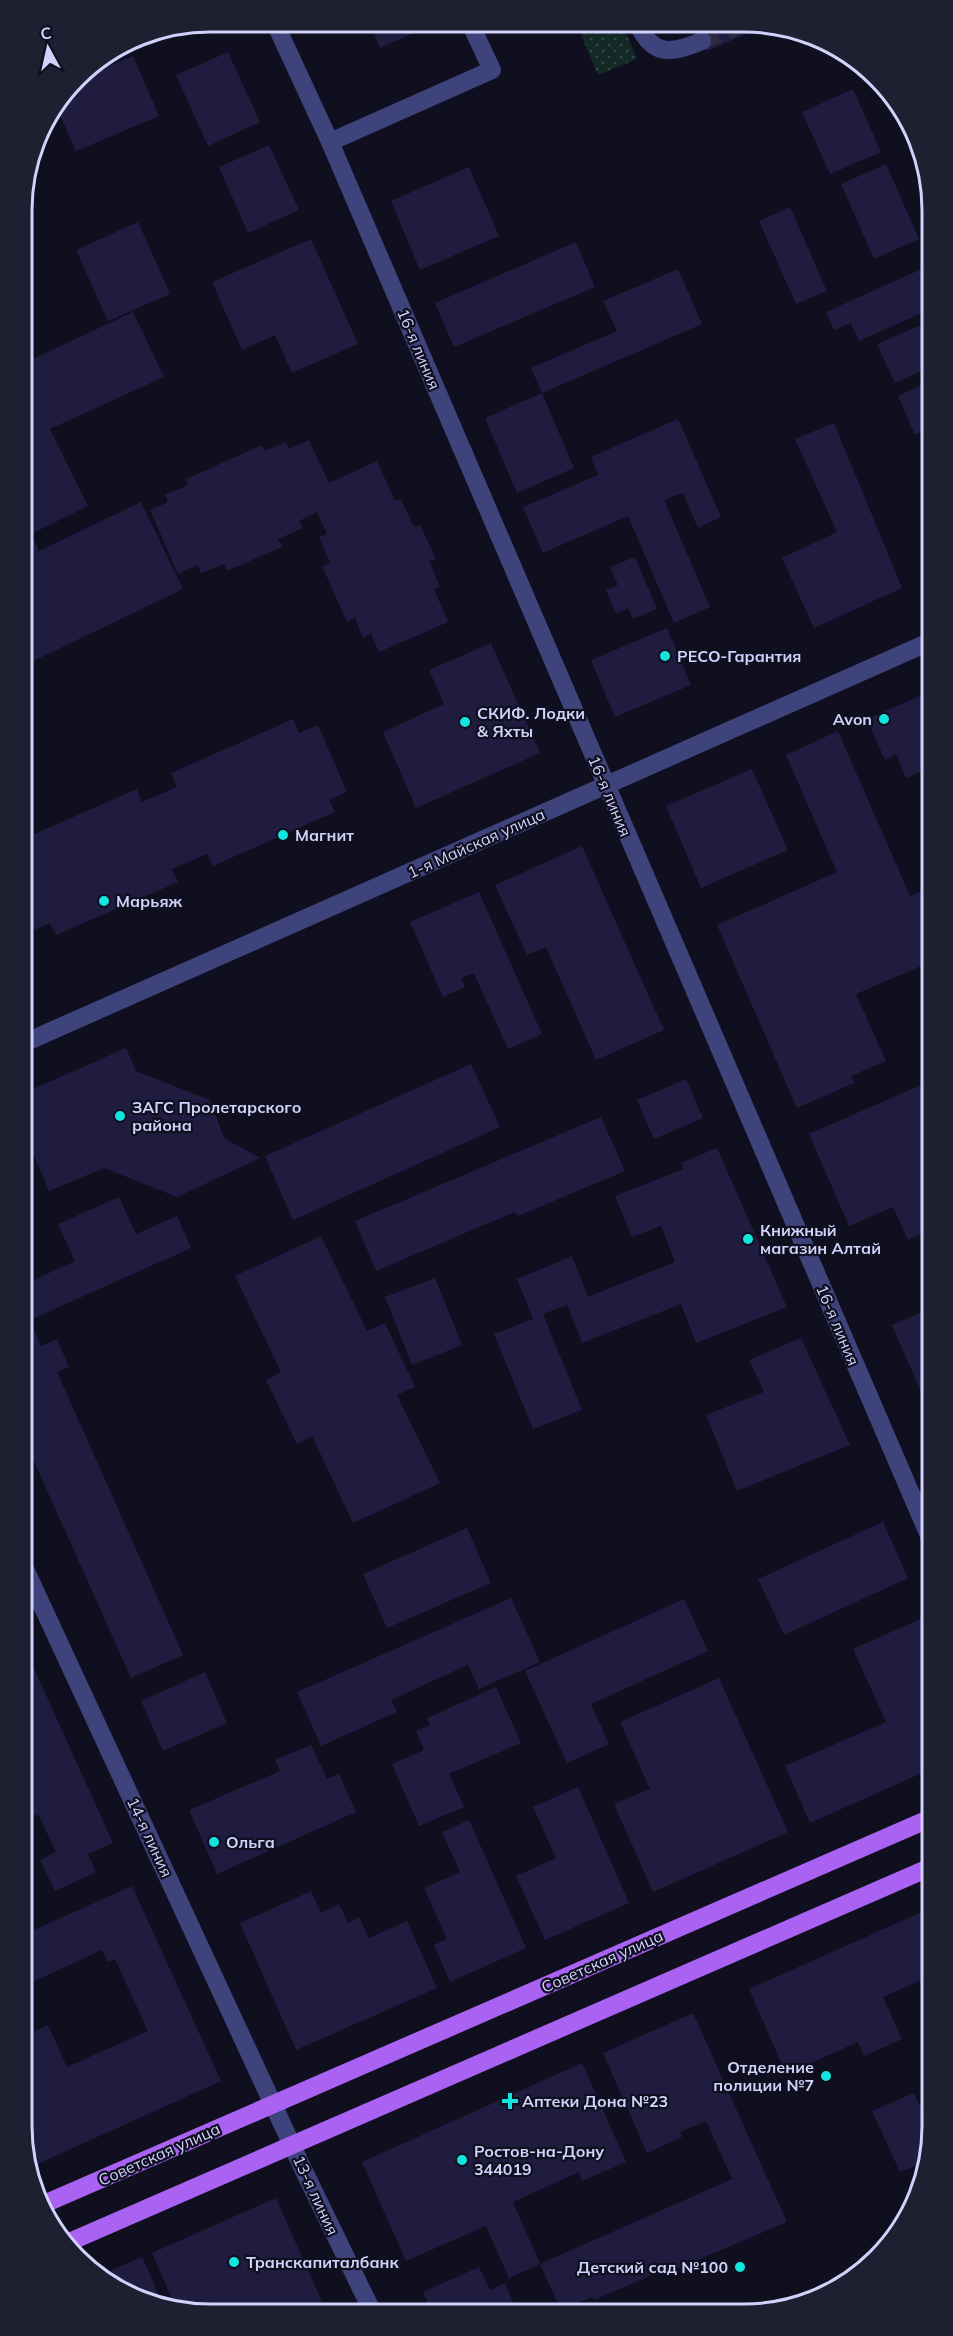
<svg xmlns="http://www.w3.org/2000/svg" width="953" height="2336" font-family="Mulish,sans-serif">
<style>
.park{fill:url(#park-dots)}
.building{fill:#1f1c3f}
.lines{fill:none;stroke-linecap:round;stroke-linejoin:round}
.minor-tunnel{stroke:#2c2c41;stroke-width:18;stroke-dasharray:18 9;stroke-linecap:butt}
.minor{stroke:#3e437b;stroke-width:18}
.major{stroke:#a962f2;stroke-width:18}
.poi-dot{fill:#13e5de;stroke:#0f0f20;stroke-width:2}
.labels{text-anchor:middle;stroke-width:4.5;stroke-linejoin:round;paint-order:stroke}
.street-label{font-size:16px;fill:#d1d2fb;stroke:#0f0f20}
.poi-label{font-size:16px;font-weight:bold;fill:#d1d2fb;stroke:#0f0f20;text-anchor:start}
.rim{fill:none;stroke:#d1d2fb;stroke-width:3}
</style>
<defs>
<pattern id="park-dots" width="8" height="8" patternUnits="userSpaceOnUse" patternTransform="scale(1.5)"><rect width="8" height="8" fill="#122925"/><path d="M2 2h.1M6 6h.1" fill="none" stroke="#334746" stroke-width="1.8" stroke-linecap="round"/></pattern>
</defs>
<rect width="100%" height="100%" fill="#0f0f20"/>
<!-- park -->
<path class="park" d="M576 23 622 24 637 59 598 75Z"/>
<!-- building -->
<g class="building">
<path d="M369 22H439L380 48Z"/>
<path d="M695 24H769L707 51Z"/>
<path d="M228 52 260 122 208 146 176 75Z"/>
<path d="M133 56 159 116 76 151 56 106 76 79Z"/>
<path d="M853 89 881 152 830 174 802 112Z"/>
<path d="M269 145 299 210 248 233 219 167Z"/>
<path d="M886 164 919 239 874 259 841 184Z"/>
<path d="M469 167 499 236 420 270 391 201Z"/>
<path d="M790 207 827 291 796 304 759 221Z"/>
<path d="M138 222 170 294 108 321 76 250Z"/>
<path d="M311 239 358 344 292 373 275 335 242 350 212 282Z"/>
<path d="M576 242 595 287 454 347 435 303Z"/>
<path d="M926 267V311L859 341 851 323 834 330 826 312Z"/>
<path d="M678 269 702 324 542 393 574 468 517 493 485 418 542 393 531 368 617 331 603 301Z"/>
<path d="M133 312 164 377 50 429 88 506 31 534 39 551 141 502 183 589 23 666 22 364Z"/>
<path d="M926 323V369L895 383 877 344Z"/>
<path d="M926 383V430L915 435 898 396Z"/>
<path d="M678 419 721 517 698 528 683 493 664 500 710 607 674 623 628 516 543 553 523 507 598 475 591 457Z"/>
<path d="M834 423 902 588 814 628 782 558 837 532 795 439Z"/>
<path d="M309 440 329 483 377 461 395 501 401 499 414 527 420 525 436 559 429 561 440 587 434 589 448 622 379 652 371 634 363 638 355 618 347 622 322 566 330 563 319 537 327 534 317 512 299 521 303 528 278 539 282 547 227 571 224 564 201 573 197 565 178 574 150 510 168 502 165 495 188 485 186 479 262 445 265 451 286 442 289 449Z"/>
<path d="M635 557 657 609 633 619 628 608 616 614 606 590 618 585 610 567Z"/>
<path d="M667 628 691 685 615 717 591 660Z"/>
<path d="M491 643 540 753 416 808 383 732 444 704 429 670Z"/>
<path d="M927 693V769L906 778 896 754 885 760 867 719Z"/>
<path d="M293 719 299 733 318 725 347 792 329 800 335 812 213 866 207 854 172 869 178 882 56 935 50 923 34 930 24 907 23 839 137 789 142 802 177 787 171 773Z"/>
<path d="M838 731 910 896 928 889V963L856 994 886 1061 851 1076 854 1083 797 1108 717 925 837 872 786 755Z"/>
<path d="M752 769 788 850 701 888 666 806Z"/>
<path d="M582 846 664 1030 596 1060 546 947 527 955 495 885Z"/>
<path d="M479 892 542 1034 508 1049 474 973 461 978 465 987 443 997 410 922Z"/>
<path d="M126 1048 136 1071 210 1100 224 1138 260 1158 177 1197 104 1168 49 1191 24 1132V1093Z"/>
<path d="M471 1064 500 1127 293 1220 265 1156Z"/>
<path d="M686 1079 703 1118 654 1139 637 1100Z"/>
<path d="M928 1082 929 1231 908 1240 893 1207 849 1226 809 1134Z"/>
<path d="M601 1117 625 1171 518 1216 515 1212 376 1271 355 1221Z"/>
<path d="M717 1148 787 1307 696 1343 681 1304 582 1343 567 1305 543 1314 582 1410 533 1429 494 1334 533 1319 517 1279 572 1256 588 1297 675 1262 661 1226 632 1237 615 1196 683 1169 681 1163Z"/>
<path d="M119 1197 136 1234 177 1216 191 1248 30 1320 41 1346 57 1339 69 1367 57 1372 183 1655 131 1678 25 1441V1284L75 1261 58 1224Z"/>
<path d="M321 1236 367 1331 385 1323 415 1387 397 1395 440 1483 353 1523 312 1436 297 1444 266 1380 281 1372 235 1276Z"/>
<path d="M435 1278 462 1345 412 1365 385 1297Z"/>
<path d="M929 1309V1410L892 1325Z"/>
<path d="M801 1338 850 1445 737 1491 706 1415 764 1392 749 1360Z"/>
<path d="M883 1522 908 1578 784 1635 758 1579Z"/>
<path d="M467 1528 491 1583 387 1628 363 1574Z"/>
<path d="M511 1598 540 1662 479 1689 468 1665 391 1700 397 1712 321 1746 297 1692Z"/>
<path d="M684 1599 708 1651 591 1704 609 1744 567 1763 525 1671Z"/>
<path d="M925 1617 930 1628 931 1769 810 1823 785 1766 886 1722 853 1649Z"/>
<path d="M26 1651 113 1843 88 1854 96 1872 55 1891 40 1860 56 1852 38 1814 26 1820Z"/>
<path d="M205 1672 227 1723 163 1751 141 1701Z"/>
<path d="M719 1678 788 1832 653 1892 614 1804 650 1789 620 1722Z"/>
<path d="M496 1687 521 1743 449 1774 464 1807 419 1826 392 1764 424 1750 416 1731 430 1725 427 1718Z"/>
<path d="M311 1745 327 1779 339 1774 356 1812 217 1874 189 1810 280 1771 275 1760Z"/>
<path d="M578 1787 629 1903 545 1940 516 1876 556 1858 533 1807Z"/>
<path d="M469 1820 526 1948 450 1982 434 1945 447 1939 424 1888 460 1872 442 1832Z"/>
<path d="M132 1886 221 2081 31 2167 27 2160V2093L32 2091 27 2080V2035L48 2025 67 2067 148 2031 115 1959 108 1962 102 1950 30 1983 27 1976V1933Z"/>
<path d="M311 1891 321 1913 339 1904 348 1923 359 1917 369 1938 407 1921 437 1988 296 2050 240 1923Z"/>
<path d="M931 1908V2002L921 1980 883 1997 902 2039 864 2056 858 2042 786 2074 749 1989Z"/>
<path d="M693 2013 787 2222 676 2269 675 2265 594 2300 592 2297 561 2310 540 2264 732 2179 706 2121 680 2132 682 2137 647 2153 603 2053Z"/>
<path d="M582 2063 626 2162 582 2181 579 2172 513 2202 540 2264 509 2278 486 2226 406 2261 362 2162Z"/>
<path d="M914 2093 920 2107 932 2101V2138L926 2161 900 2172 872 2111Z"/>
<path d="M276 2198 326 2311H256L253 2305 239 2311H177L152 2253Z"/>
<path d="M142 2257 165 2309 126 2295 98 2276Z"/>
<path d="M479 2267 490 2290 505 2283 516 2310H431L423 2292Z"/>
</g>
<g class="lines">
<!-- minor-tunnel -->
<path class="minor-tunnel" d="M702 41 742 24"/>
<!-- minor -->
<g class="minor">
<path d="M274 21 330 142 930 1538"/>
<path d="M638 24C653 58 673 53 702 41"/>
<path d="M330 142 492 70 470 23"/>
<path d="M24 1043 927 643"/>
<path d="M26 1571 303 2169 372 2311"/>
</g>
<!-- major -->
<g class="major">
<path d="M44 2204 931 1818"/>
<path d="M67 2243 931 1867"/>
</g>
</g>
<!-- markers -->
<g class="poi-dot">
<circle cx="665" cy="656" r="6"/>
<circle cx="884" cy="719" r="6"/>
<circle cx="465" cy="722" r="6"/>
<circle cx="283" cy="835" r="6"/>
<circle cx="104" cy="901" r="6"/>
<circle cx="120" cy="1116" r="6"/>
<circle cx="748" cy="1239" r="6"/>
<circle cx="214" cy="1842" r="6"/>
<circle cx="826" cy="2076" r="6"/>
<path d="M507 2092h6v6h6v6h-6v6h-6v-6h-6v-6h6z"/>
<circle cx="462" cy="2160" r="6"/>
<circle cx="234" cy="2262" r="6"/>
<circle cx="740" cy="2267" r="6"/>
</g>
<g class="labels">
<!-- street labels -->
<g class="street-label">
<text transform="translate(419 349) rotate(67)" y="6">16-я линия</text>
<text transform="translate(610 796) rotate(67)" y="6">16-я линия</text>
<text transform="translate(476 843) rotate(-24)" y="6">1-я Майская улица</text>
<text transform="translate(838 1325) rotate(67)" y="6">16-я линия</text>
<text transform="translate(150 1837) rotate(65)" y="6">14-я линия</text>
<text transform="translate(602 1961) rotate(-24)" y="6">Советская улица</text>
<text transform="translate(159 2154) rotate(-24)" y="6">Советская улица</text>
<text transform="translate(316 2195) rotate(65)" y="6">13-я линия</text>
</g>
<!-- poi labels -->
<g class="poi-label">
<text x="677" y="662">РЕСО-Гарантия</text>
<text x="477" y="719">СКИФ. Лодки<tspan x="477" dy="18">&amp; Яхты</tspan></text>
<text x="872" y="725" text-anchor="end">Avon</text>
<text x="295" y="841">Магнит</text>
<text x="116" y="907">Марьяж</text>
<text x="132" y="1113">ЗАГС Пролетарского<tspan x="132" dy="18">района</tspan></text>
<text x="760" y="1236">Книжный<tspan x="760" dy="18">магазин Алтай</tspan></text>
<text x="226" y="1848">Ольга</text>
<text x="814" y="2073" text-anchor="end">Отделение<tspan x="814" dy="18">полиции №7</tspan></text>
<text x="522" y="2107">Аптеки Дона №23</text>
<text x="474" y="2157">Ростов-на-Дону<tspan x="474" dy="18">344019</tspan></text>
<text x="246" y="2268">Транскапиталбанк</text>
<text x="728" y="2273" text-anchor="end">Детский сад №100</text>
</g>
</g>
<!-- crop -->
<path d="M0 0H953V2336H0ZM210 32H744A178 178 0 0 1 922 210V2126A178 178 0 0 1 744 2304H210A178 178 0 0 1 32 2126V210A178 178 0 0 1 210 32Z" fill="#1f1f32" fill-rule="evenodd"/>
<path class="rim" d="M210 32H744A178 178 0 0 1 922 210V2126A178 178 0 0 1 744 2304H210A178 178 0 0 1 32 2126V210A178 178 0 0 1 210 32Z"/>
<!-- north arrow -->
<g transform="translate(48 48) rotate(352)" stroke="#0f0f20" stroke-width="4.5" paint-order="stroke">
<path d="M0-4.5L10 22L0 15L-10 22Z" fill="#d1d2fb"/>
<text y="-9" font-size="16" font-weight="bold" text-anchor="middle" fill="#d1d2fb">С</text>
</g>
</svg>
